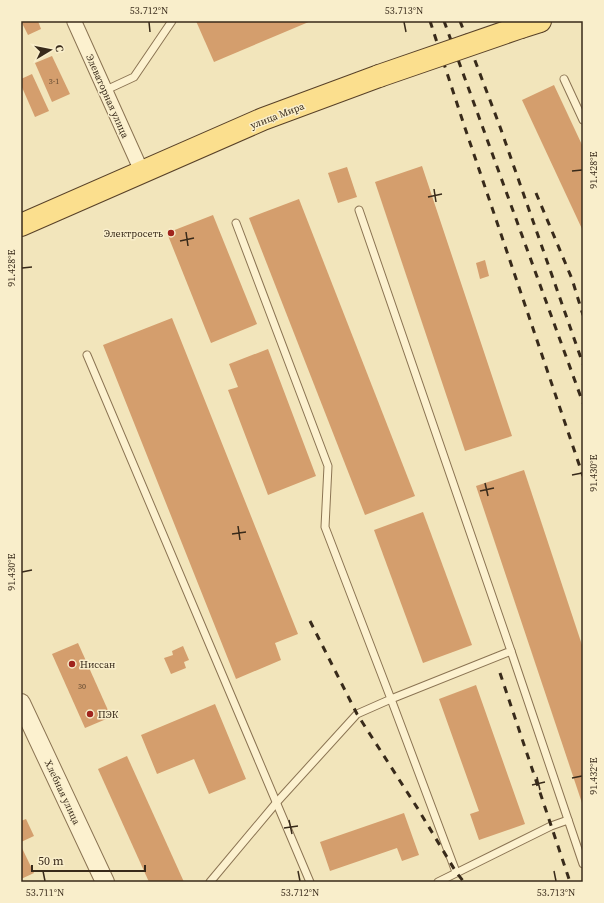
<svg xmlns="http://www.w3.org/2000/svg" width="604" height="903" font-family="'Source Serif 4',serif">
<style>
.building{fill:#d49e6d}
.lines{fill:none;stroke-linecap:round;stroke-linejoin:round}
.service-casing{stroke:#8b7453;stroke-width:9}
.minor-casing{stroke:#8b7453;stroke-width:16}
.tertiary-casing{stroke:#8b7453;stroke-width:20}
.primary-casing{stroke:#584128;stroke-width:24}
.service{stroke:#fcf1cf;stroke-width:7}
.minor{stroke:#fcf1cf;stroke-width:14}
.tertiary{stroke:#fcf1cf;stroke-width:18}
.primary{stroke:#fbdf8e;stroke-width:22}
.rail{stroke:#382a1a;stroke-width:3;stroke-dasharray:7 7;stroke-linecap:butt}
.primary-bridge-casing{stroke:#584128;stroke-width:24;stroke-linecap:butt}
.primary-bridge{stroke:#fbdf8e;stroke-width:22}
.ticks{fill:none;stroke:#382a1a;stroke-width:1.5}
.poi-dot{fill:#a0241d;stroke:#f9eecb;stroke-width:1.5}
.labels{text-anchor:middle;stroke-width:3;stroke-linejoin:round;paint-order:stroke}
.number-label{font-size:8px;fill:#5f472f}
.street-label{font-size:10px;fill:#382a1a;stroke:#f9eecb}
.poi-label{font-size:10px;fill:#382a1a;stroke:#f9eecb;text-anchor:start}
.neatline{fill:none;stroke:#382a1a;stroke-width:1.5}
.ticks-label{font-size:10px;text-anchor:middle;fill:#382a1a}
</style>
<rect width="100%" height="100%" fill="#f2e5bb"/>
<!-- building -->
<g class="building">
<path d="M21 21H38L41 29 28 35Z"/>
<path d="M196 21H311L214 62Z"/>
<path d="M52 56 70 94 52 102 35 63Z"/>
<path d="M32 74 49 111 35 117 21 85V79Z"/>
<path d="M554 85 583 147V231L522 100Z"/>
<path d="M422 166 512 436 465 451 375 182Z"/>
<path d="M347 167 357 197 338 203 328 173Z"/>
<path d="M299 199 415 496 365 515 249 218Z"/>
<path d="M213 215 257 324 211 343 167 233Z"/>
<path d="M485 260 489 276 480 279 476 263Z"/>
<path d="M172 318 298 634 275 643 281 660 236 679 103 345Z"/>
<path d="M268 349 316 476 268 495 228 390 238 387 229 364Z"/>
<path d="M524 470 583 648V806L476 486Z"/>
<path d="M423 512 472 645 423 663 374 530Z"/>
<path d="M78 643 111 717 85 728 52 654Z"/>
<path d="M183 646 189 660 184 662 186 668 171 674 164 658 173 655 172 651Z"/>
<path d="M476 685 525 824 479 840 470 814 479 811 439 699Z"/>
<path d="M215 704 246 779 209 794 194 759 157 774 141 735Z"/>
<path d="M127 756 184 882H149L98 769Z"/>
<path d="M404 813 419 855 402 861 397 848 330 871 320 842Z"/>
<path d="M26 819 34 836 21 842V821Z"/>
<path d="M21 846 34 873 21 879Z"/>
</g>
<g class="lines">
<defs>
<g id="service">
<path d="M564 79 583 120"/>
<path d="M106 90 134 77 172 21"/>
<path d="M359 210 511 651 391 699 456 872"/>
<path d="M87 355 310 882"/>
<path d="M511 651 583 864"/>
<path d="M210 882 277 802 357 714 391 699 325 527 328 466 236 223"/>
<path d="M438 882 551 826 568 820"/>
</g>
<path id="minor" d="M74 21 142 172"/>
<path id="tertiary" d="M21 703 105 882"/>
<g id="primary">
<path d="M521 27 540 21"/>
<path d="M21 225 263 119 379 76"/>
</g>
</defs>
<!-- service casing -->
<use href="#service" class="service-casing"/>
<!-- minor casing -->
<use href="#minor" class="minor-casing"/>
<!-- tertiary casing -->
<use href="#tertiary" class="tertiary-casing"/>
<!-- primary casing -->
<use href="#primary" class="primary-casing"/>
<!-- service -->
<use href="#service" class="service"/>
<!-- minor -->
<use href="#minor" class="minor"/>
<!-- tertiary -->
<use href="#tertiary" class="tertiary"/>
<!-- primary -->
<use href="#primary" class="primary"/>
<!-- rail -->
<g class="rail">
<path d="M430 21 465 128 583 476"/>
<path d="M444 21 583 403"/>
<path d="M460 21 499 124 583 364"/>
<path d="M536 193 572 279 583 315"/>
<path d="M310 621 357 714 418 809 456 872 464 882"/>
<path d="M500 673 570 882"/>
</g>
<defs>
<path id="primary-bridge" d="M379 76 521 27"/>
</defs>
<!-- primary-bridge casing -->
<use href="#primary-bridge" class="primary-bridge-casing"/>
<!-- primary-bridge -->
<use href="#primary-bridge" class="primary-bridge"/>
</g>
<!-- ticks -->
<path class="ticks" d="M149 22 150 32M404 22 406 32M572 171 582 170M434 189 436 202M428 197 442 194M186 232 188 246M180 241 194 238M22 268 32 267M572 475 582 473M485 483 488 496M480 491 494 488M238 526 240 540M232 534 246 532M22 572 32 570M537 777 540 790M572 778 582 776M532 785 545 782M289 820 292 834M284 828 298 826M43 871 45 881M298 871 300 881M554 871 556 881"/>
<!-- markers -->
<g class="poi-dot">
<circle cx="171" cy="233" r="4"/>
<circle cx="72" cy="664" r="4"/>
<circle cx="90" cy="714" r="4"/>
</g>
<g class="labels">
<!-- number labels -->
<g class="number-label">
<text x="54" y="84">3-1</text>
<text x="82" y="689">30</text>
</g>
<!-- street labels -->
<g class="street-label">
<text transform="translate(108 96) rotate(66)" y="4">Элеваторная улица</text>
<text transform="translate(277 115) rotate(-21)" y="4">улица Мира</text>
<text transform="translate(63 792) rotate(65)" y="4">Хлебная улица</text>
</g>
<!-- poi labels -->
<g class="poi-label">
<text x="163" y="237" text-anchor="end">Электросеть</text>
<text x="80" y="668">Ниссан</text>
<text x="98" y="718">ПЭК</text>
</g>
</g>
<!-- border -->
<rect width="604" height="903" fill="none" stroke="#f9eecb" stroke-width="44"/>
<!-- north arrow -->
<g transform="translate(50 50) rotate(80)" stroke="#f9eecb" stroke-width="3" paint-order="stroke">
<path d="M0-3L7 15L0 10L-7 15Z" fill="#382a1a"/>
<text y="-6" font-size="11" font-weight="bold" text-anchor="middle" fill="#382a1a">С</text>
</g>
<!-- scale -->
<path d="M32 865v6h113v-6" fill="none" stroke="#382a1a" stroke-width="2"/>
<text x="38" y="865" font-size="12" fill="#382a1a" stroke="#f9eecb" stroke-width="3" paint-order="stroke">50 m</text>
<rect x="22" y="22" width="560" height="859" class="neatline"/>
<g class="ticks-label">
<text x="149" y="14">53.712°N</text>
<text x="404" y="14">53.713°N</text>
<text transform="translate(593 170) rotate(-90)" y="4">91.428°E</text>
<text transform="translate(11 268) rotate(-90)" y="4">91.428°E</text>
<text transform="translate(593 473) rotate(-90)" y="4">91.430°E</text>
<text transform="translate(11 572) rotate(-90)" y="4">91.430°E</text>
<text transform="translate(593 776) rotate(-90)" y="4">91.432°E</text>
<text x="45" y="896">53.711°N</text>
<text x="300" y="896">53.712°N</text>
<text x="556" y="896">53.713°N</text>
</g>
</svg>
